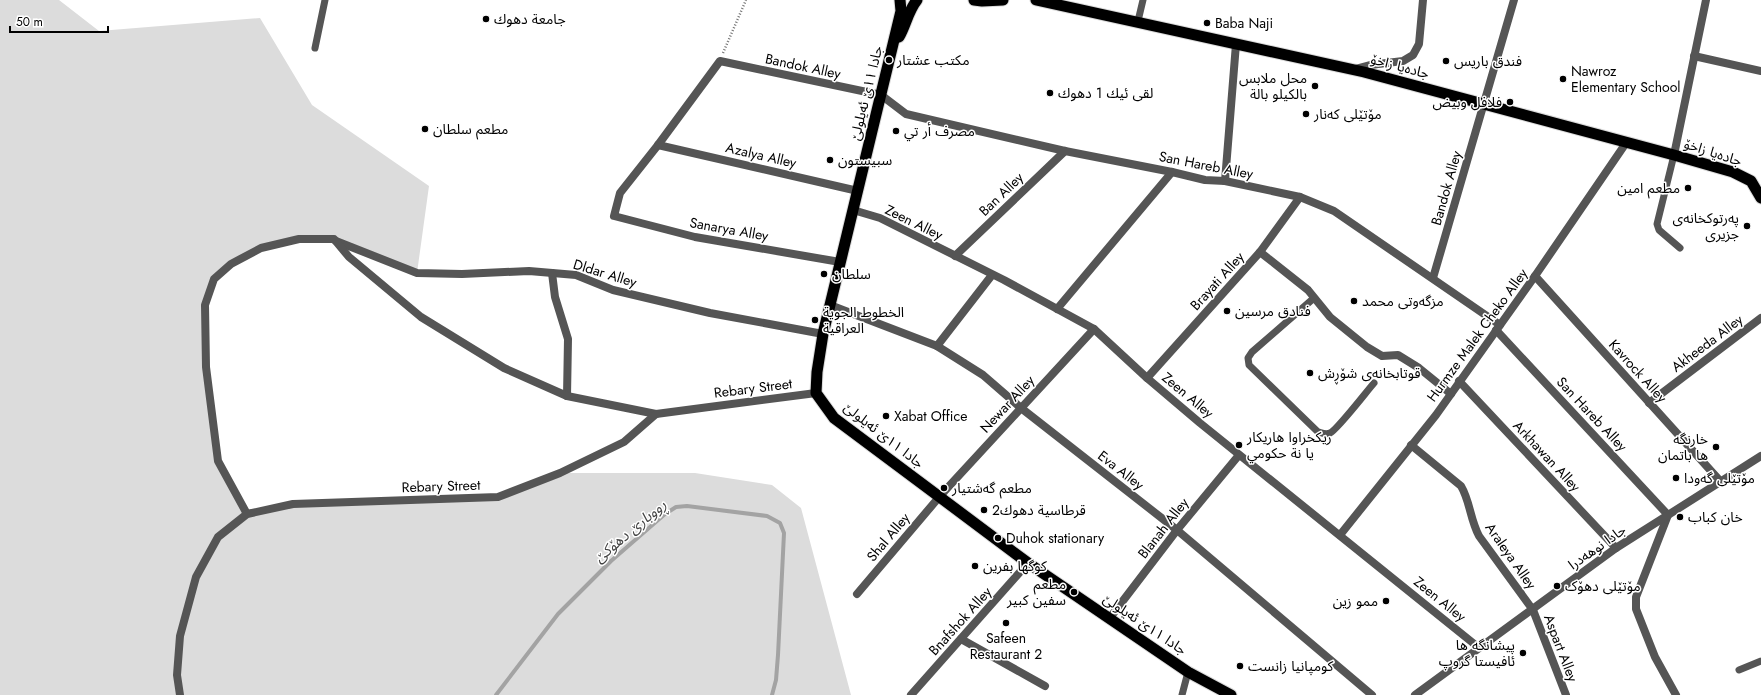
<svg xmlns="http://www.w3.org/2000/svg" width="1761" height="695" font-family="Jost,'Noto Sans Arabic',sans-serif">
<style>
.green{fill:#dcdcdc}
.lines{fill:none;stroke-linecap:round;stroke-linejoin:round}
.stream{stroke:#a3a3a3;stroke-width:4}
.trunk-casing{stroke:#dbdbdb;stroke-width:13}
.path{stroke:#777;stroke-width:2.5;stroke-dasharray:1 2;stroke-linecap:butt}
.service{stroke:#555;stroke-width:7}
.minor{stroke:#555;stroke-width:8}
.tertiary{stroke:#555;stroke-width:8}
.trunk{stroke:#000;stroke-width:11}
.poi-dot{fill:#000;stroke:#fff;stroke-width:1.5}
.labels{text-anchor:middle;stroke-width:3;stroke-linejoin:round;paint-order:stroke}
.poi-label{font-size:14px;fill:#000;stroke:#fff;text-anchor:start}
.street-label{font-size:14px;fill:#000;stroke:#fff}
.water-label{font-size:15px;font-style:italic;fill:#444;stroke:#fff}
</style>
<rect width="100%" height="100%" fill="#fff"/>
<!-- green -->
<path class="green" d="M0 0H59L99 31 260 18 312 105 429 186 417 273 334 239H299L261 248 214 279 205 305 206 367 218 461 247 514 293 504 498 497 560 473H695L772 485 801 508 851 695H0Z"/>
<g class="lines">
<!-- stream -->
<path class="stream" d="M496 695 558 614 611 561 665 514 676 507 687 506 767 516 780 523 784 533 778 655 776 680 772 695"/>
<defs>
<g id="trunk">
<path d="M900 0 901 11 823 334 817 372 816 393 834 418 1028 563 1188 672 1231 695"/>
<path d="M974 0 982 1 1003 0"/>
<path d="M1036 0 1364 72 1674 155 1733 172 1751 181 1761 198"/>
<path d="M899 37C906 25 908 11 917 0"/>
</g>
</defs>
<!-- trunk casing -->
<use href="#trunk" class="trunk-casing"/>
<!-- path -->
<path class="path" d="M723 53 746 0"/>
<!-- service -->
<g class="service">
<path d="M1138 21 1143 0"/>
<path d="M315 48 325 0"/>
<path d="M1674 155 1657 224 1659 230 1680 248"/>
<path d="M1314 298 1252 352 1248 358 1249 365 1318 432C1322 433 1326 435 1330 433 1337 430 1367 391 1374 383"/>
<path d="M1739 670 1761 661"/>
<path d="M1182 695 1188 672"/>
</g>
<!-- minor -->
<g class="minor">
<path d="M1694 56 1761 71"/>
<path d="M658 145 858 191"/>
<path d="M1225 181 1236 44"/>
<path d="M853 210 880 218 1004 280 1094 329 1147 378 1200 423 1478 647"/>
<path d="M336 241 417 273 462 274 529 271 576 275 613 290 710 313 823 334"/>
<path d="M1260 252 1308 290 1330 317 1367 347 1382 356 1398 355 1419 368 1451 394"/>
<path d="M955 256 1065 151"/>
<path d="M840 262 695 237 614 216 620 193 658 145 720 61 881 95 906 114 1065 151 1172 172 1205 180 1225 181 1300 197 1334 211 1500 325"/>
<path d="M552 273 555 297 568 339 567 396"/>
<path d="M1535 276 1721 482"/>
<path d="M1433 278 1514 0"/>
<path d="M830 305 937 346 983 375 1021 408 1177 530 1372 695"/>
<path d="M1057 309 1172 172"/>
<path d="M1496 330 1668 515 1636 597V609L1655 657 1676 695"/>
<path d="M937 346 992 275"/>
<path d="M1147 378 1260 252 1300 197"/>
<path d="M1459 381 1616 548"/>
<path d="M1649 403 1761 318"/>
<path d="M1411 445 1461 486C1470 501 1470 519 1479 536L1533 610 1566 695"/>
<path d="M247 514 218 461 206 367 205 305 214 279 231 264 261 248 299 239H334L349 257 421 317 504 368 567 396 656 414"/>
<path d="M1340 535 1436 415 1535 276 1626 143"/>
<path d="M857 594 940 496 1094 329"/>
<path d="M1109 619 1177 530 1239 455"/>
<path d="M961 639 1045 686"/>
<path d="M180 695 177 675 180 636 196 577 218 537 247 514 293 504 498 497 560 473 624 442 656 414 816 393"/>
<path d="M911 695 1028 563"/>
</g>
<!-- tertiary -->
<g class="tertiary">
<path d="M1355 69 1370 65 1403 61 1413 55 1419 44 1423 0"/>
<path d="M1674 155 1706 0"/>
<path d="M1415 695 1616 548 1761 456"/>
</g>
<!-- trunk -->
<use href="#trunk" class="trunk"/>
</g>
<!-- markers -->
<g class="poi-dot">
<circle cx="486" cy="19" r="4"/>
<circle cx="1207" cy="23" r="4"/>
<circle cx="889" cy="60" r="4"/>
<circle cx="1446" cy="61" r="4"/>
<circle cx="1563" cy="79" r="4"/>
<circle cx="1315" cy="86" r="4"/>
<circle cx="1050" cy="93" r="4"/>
<circle cx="1510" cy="102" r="4"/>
<circle cx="1306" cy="114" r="4"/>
<circle cx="425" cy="129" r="4"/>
<circle cx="896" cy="131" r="4"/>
<circle cx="830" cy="160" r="4"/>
<circle cx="1688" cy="188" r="4"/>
<circle cx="1747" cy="226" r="4"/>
<circle cx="824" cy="274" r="4"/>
<circle cx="1354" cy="301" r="4"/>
<circle cx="1227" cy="311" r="4"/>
<circle cx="815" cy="320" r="4"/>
<circle cx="1310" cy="373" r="4"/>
<circle cx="886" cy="416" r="4"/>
<circle cx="1239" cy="445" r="4"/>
<circle cx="1716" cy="447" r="4"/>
<circle cx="1676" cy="478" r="4"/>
<circle cx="944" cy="488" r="4"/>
<circle cx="984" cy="510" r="4"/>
<circle cx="1680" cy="517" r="4"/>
<circle cx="998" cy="538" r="4"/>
<circle cx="975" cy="566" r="4"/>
<circle cx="1557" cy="586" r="4"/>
<circle cx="1074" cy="592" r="4"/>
<circle cx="1386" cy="601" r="4"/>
<circle cx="1006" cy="623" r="4"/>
<circle cx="1523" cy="653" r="4"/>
<circle cx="1240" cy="666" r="4"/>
</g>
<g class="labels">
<!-- poi labels -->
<g class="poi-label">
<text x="494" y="24">جامعة دهوك</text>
<text x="1215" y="28">Baba Naji</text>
<text x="897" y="65">مكتب عشتار</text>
<text x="1454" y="66">فندق باريس</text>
<text x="1571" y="76">Nawroz<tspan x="1571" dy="16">Elementary School</tspan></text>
<text x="1307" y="83" text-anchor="end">محل ملابس<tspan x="1307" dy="16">بالكيلو بالة</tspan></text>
<text x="1058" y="98">لقى ئيك 1 دهوك</text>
<text x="1502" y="107" text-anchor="end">فلافل وبيض</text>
<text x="1314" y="119">مۆتێلی کەنار</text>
<text x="433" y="134">مطعم سلطان</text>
<text x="904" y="136">مصرف أر تي</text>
<text x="838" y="165">سبيستون</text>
<text x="1680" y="193" text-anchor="end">مطعم امين</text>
<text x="1739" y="223" text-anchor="end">پەرتوکخانەی<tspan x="1739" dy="16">جزیری</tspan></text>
<text x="832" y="279">سلطان</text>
<text x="1362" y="306">مزگەوتی محمد</text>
<text x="1235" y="316">فنادق مرسين</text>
<text x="823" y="317">الخطوط الجوية<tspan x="823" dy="16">العراقية</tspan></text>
<text x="1318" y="378">قوتابخانەی شۆڕش</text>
<text x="894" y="421">Xabat Office</text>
<text x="1247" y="442">ريكخراوا هاريكار<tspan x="1247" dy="16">يا نة حكومي</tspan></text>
<text x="1708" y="444" text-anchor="end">خارنگه<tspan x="1708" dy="16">ها باتمان</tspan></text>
<text x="1684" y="483">مۆتێلی گەودا</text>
<text x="952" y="493">مطعم گەشتیار</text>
<text x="992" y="515">قرطاسية دهوك2</text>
<text x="1688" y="522">خان كباب</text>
<text x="1006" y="543">Duhok stationary</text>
<text x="983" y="571">كوگها بفرين</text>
<text x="1066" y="589" text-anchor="end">مطعم<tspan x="1066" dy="16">سفين كبير</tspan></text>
<text x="1565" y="591">مۆتێلی دهۆک</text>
<text x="1378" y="606" text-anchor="end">ممو زين</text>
<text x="1006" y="643" text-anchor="middle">Safeen<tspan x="1006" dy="16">Restaurant 2</tspan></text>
<text x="1515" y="650" text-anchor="end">پيشانگه ها<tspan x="1515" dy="16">ئافيستا گروپ</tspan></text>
<text x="1248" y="671">كومپانيا زانست</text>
</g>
<!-- street labels -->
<g class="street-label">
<text transform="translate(803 66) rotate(12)" y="5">Bandok Alley</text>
<text transform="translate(1400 66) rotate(15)" y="5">جادەیا زاخۆ</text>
<text transform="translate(866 93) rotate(-76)" y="5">جادا ١١ێ ئه‌یلولێ</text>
<text transform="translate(1713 152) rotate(18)" y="5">جادەیا زاخۆ</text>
<text transform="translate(761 155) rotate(13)" y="5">Azalya Alley</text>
<text transform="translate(1206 165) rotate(11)" y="5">San Hareb Alley</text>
<text transform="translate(1446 188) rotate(-74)" y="5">Bandok Alley</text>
<text transform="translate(1001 194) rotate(-44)" y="5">Ban Alley</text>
<text transform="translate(914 222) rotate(26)" y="5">Zeen Alley</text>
<text transform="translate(729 229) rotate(10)" y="5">Sanarya Alley</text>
<text transform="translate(605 273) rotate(17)" y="5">Dldar Alley</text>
<text transform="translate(1217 281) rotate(-48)" y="5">Brayati Alley</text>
<text transform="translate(1477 335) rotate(-54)" y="5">Hurmze Malek Cheko Alley</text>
<text transform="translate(1707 343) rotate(-37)" y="5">Akheeda Alley</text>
<text transform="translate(1638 371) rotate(48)" y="5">Kavrock Alley</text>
<text transform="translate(753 388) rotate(-7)" y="5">Rebary Street</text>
<text transform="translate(1188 395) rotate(40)" y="5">Zeen Alley</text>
<text transform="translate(1007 404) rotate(-47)" y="5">Newar Alley</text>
<text transform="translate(1592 414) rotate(47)" y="5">San Hareb Alley</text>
<text transform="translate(884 435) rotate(38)" y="5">جادا ١١ێ ئه‌یلولێ</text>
<text transform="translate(1547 456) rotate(47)" y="5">Arkhawan Alley</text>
<text transform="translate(1121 470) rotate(38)" y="5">Eva Alley</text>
<text transform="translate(441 486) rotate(-2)" y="5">Rebary Street</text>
<text transform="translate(1163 528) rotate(-52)" y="5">Blanah Alley</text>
<text transform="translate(888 537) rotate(-50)" y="5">Shal Alley</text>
<text transform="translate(1597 547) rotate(-35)" y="5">جادا نوهەدرا</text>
<text transform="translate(1511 556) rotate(55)" y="5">Araleya Alley</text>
<text transform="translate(1440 599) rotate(39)" y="5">Zeen Alley</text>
<text transform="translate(960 621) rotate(-48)" y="5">Bnafshok Alley</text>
<text transform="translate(1145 624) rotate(34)" y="5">جادا ١١ێ ئه‌یلولێ</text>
<text transform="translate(1561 648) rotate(69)" y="5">Aspart Alley</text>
</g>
<!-- water labels -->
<g class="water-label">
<text transform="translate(630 531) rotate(-40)" y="5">ڕووبارێ دهۆكێ</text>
</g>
</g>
<!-- scale -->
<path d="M10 26v6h98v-6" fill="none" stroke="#000000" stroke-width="2"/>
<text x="16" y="26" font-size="12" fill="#000000" stroke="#ffffff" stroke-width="3" paint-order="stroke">50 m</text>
</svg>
